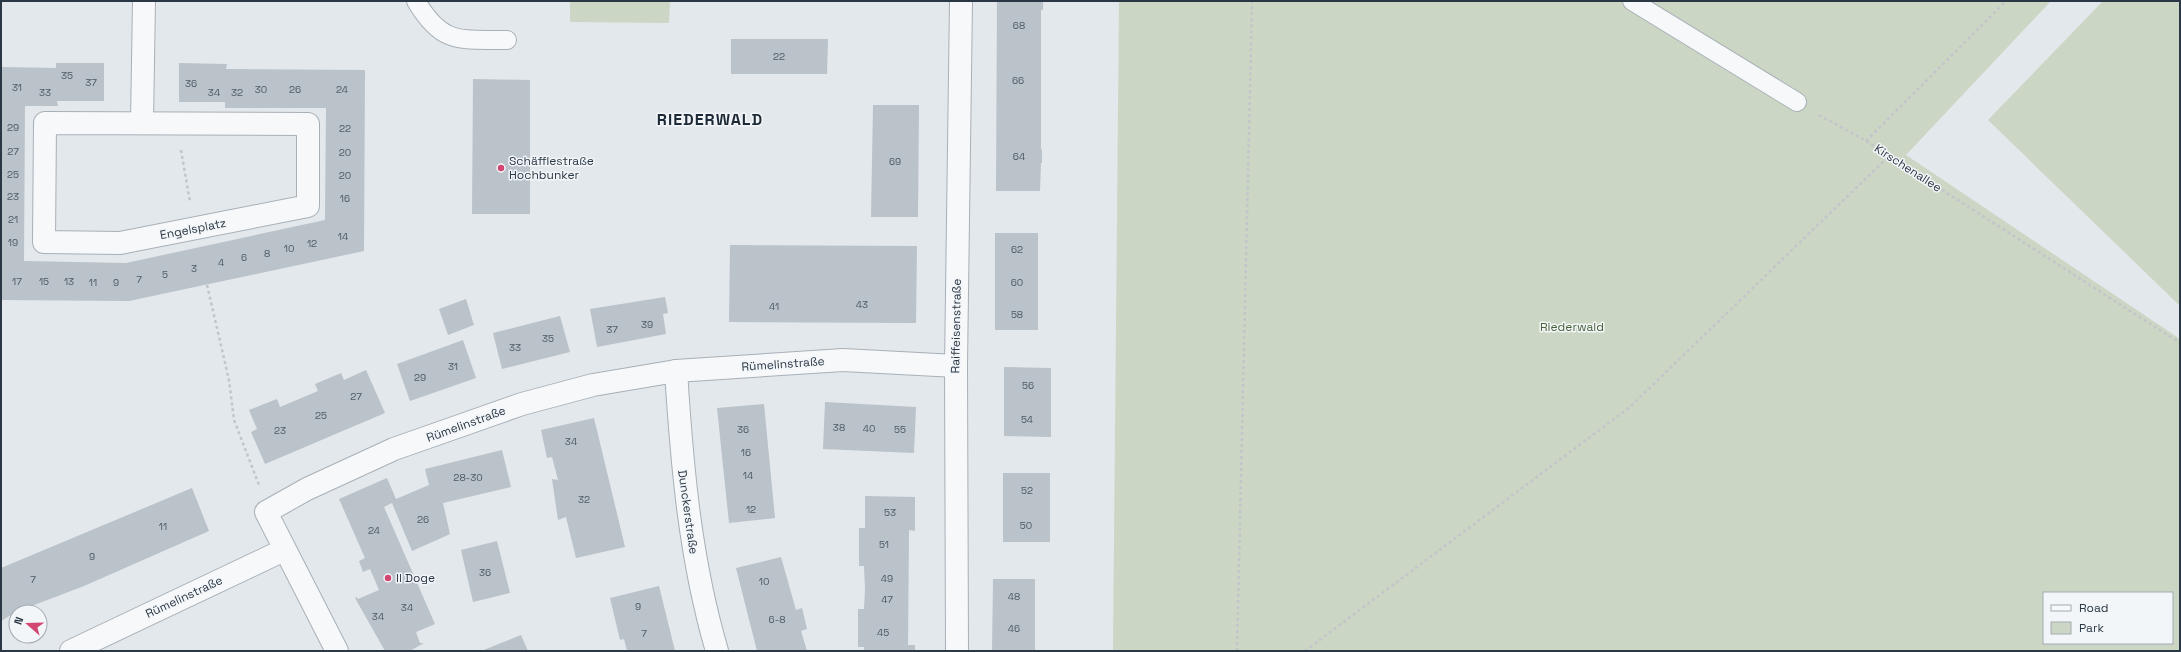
<svg xmlns="http://www.w3.org/2000/svg" width="2181" height="652" font-family="'Space Grotesk',sans-serif">
<style>
.green{fill:#cbd6c4;fill-rule:evenodd}
.building{fill:#bac2ca}
.lines{fill:none;stroke-linecap:round;stroke-linejoin:round}
.lane-casing{stroke:#a8b0b7;stroke-width:20}
.street-casing{stroke:#a8b0b7;stroke-width:24}
.path{stroke:#c1c6cb;stroke-width:2.5;stroke-dasharray:3 3;stroke-linecap:butt}
.lane{stroke:#f6f8fa;stroke-width:18}
.street{stroke:#f6f8fa;stroke-width:22}
.poi-dot{fill:#d24772;stroke:#f3f6f9;stroke-width:1.5}
.labels{text-anchor:middle;stroke-width:3;stroke-linejoin:round;paint-order:stroke}
.number-label{font-size:10px;fill:#4e5a66}
.poi-label{font-size:12px;fill:#2a3845;stroke:#f3f6f9;text-anchor:start}
.street-label{font-size:12px;fill:#2a3845;stroke:#f3f6f9}
.park-label{font-size:12px;fill:#466137;stroke:#f3f6f9}
.district-label{font-size:16px;font-weight:bold;letter-spacing:1px;fill:#1c2936;stroke:#f3f6f9}
</style>
<rect width="100%" height="100%" fill="#e3e8ec"/>
<!-- green -->
<g class="green">
<path d="M570 1H670L669 23 570 22Z"/>
<path d="M1119 1H2051L1906 155 2180 339V651H1113ZM2044 593H2172V643H2044Z"/>
<path d="M2103 1H2180V306L1988 120Z"/>
</g>
<!-- building -->
<g class="building">
<path d="M997 1H1043V10H1041V150L1042 149V163H1041L1040 191H996Z"/>
<path d="M731 39H828L827 74H731Z"/>
<path d="M56 63H104V101H57L58 106H25L24 261 126 263 325 220 326 108H225V102H179V63L227 64 226 69 365 70 364 251 129 301 1 300V67L56 68Z"/>
<path d="M473 79 530 80V214H472Z"/>
<path d="M873 105H919L918 217H871Z"/>
<rect x="995" y="233" width="43" height="97"/>
<path d="M730 245 917 246 916 323 729 322Z"/>
<path d="M665 297 668 313 663 314 666 334 597 347 590 309Z"/>
<path d="M466 299 474 325 448 335 439 309Z"/>
<path d="M560 316 570 352 502 369 493 333Z"/>
<path d="M463 340 476 378 410 401 397 364Z"/>
<path d="M1004 367 1051 368V437L1004 436Z"/>
<path d="M366 370 385 413 265 464 251 432 257 429 249 410 277 399 280 407 318 391 315 384 341 373 344 380Z"/>
<path d="M825 402 916 407 914 453 823 449Z"/>
<path d="M764 404 775 518 729 523 717 408Z"/>
<path d="M594 418 625 547 576 558 566 517 558 520 552 479 558 480 552 457 547 458 541 430Z"/>
<path d="M502 450 511 487 443 503 450 534 448 535 412 551 392 503 384 507 435 624 416 632 420 643H424L410 651H385L355 598 357 597 358 599 379 590 370 569 363 572 359 561 365 558 339 499 387 478 396 499 429 485 425 469Z"/>
<rect x="1003" y="473" width="47" height="69"/>
<path d="M192 488 209 531 84 586 16 612 1 621V568Z"/>
<path d="M865 496 915 497V531L909 530 908 645H915V651H864V647H858V609H864L865 589 864 566H859V528H865Z"/>
<path d="M497 541 510 593 473 602 461 550Z"/>
<path d="M781 557 796 610 802 608 807 629 801 631 807 651H757L736 568Z"/>
<path d="M993 579H1035V651H992Z"/>
<path d="M659 586 675 651H627L624 639 620 640 610 598Z"/>
<path d="M521 635 528 651H481Z"/>
</g>
<g class="lines">
<defs>
<g id="lane">
<path d="M416 1C443 46 460 39 507 40"/>
<path d="M1632 1 1797 102"/>
</g>
<g id="street">
<path d="M45 123 308 124V206L120 243 44 242Z"/>
<path d="M142 123 144 1"/>
<path d="M676 371C682 466 690 559 717 651"/>
<path d="M71 651 284 550"/>
<path d="M337 651 266 512 307 489 394 449 522 404 593 385 676 371 843 360 956 366"/>
<path d="M957 651 956 366 961 1"/>
</g>
</defs>
<!-- lane casing -->
<use href="#lane" class="lane-casing"/>
<!-- street casing -->
<use href="#street" class="street-casing"/>
<!-- path -->
<g class="path">
<path d="M1819 115 1866 141 2180 343"/>
<path d="M1866 141 2006 1"/>
<path d="M181 150 190 202"/>
<path d="M207 285 229 380 234 420 259 485"/>
<path d="M1237 651 1252 1"/>
<path d="M1305 651 1630 407 1889 156"/>
</g>
<!-- lane -->
<use href="#lane" class="lane"/>
<!-- street -->
<use href="#street" class="street"/>
</g>
<!-- markers -->
<g class="poi-dot">
<circle cx="501" cy="168" r="4"/>
<circle cx="388" cy="578" r="4"/>
</g>
<g class="labels">
<!-- number labels -->
<g class="number-label">
<text x="1019" y="29">68</text>
<text x="779" y="60">22</text>
<text x="67" y="79">35</text>
<text x="1018" y="84">66</text>
<text x="91" y="86">37</text>
<text x="191" y="87">36</text>
<text x="17" y="91">31</text>
<text x="261" y="93">30</text>
<text x="295" y="93">26</text>
<text x="342" y="93">24</text>
<text x="45" y="96">33</text>
<text x="214" y="96">34</text>
<text x="237" y="96">32</text>
<text x="13" y="131">29</text>
<text x="345" y="132">22</text>
<text x="13" y="155">27</text>
<text x="345" y="156">20</text>
<text x="1019" y="160">64</text>
<text x="895" y="165">69</text>
<text x="13" y="178">25</text>
<text x="345" y="179">20</text>
<text x="13" y="200">23</text>
<text x="345" y="202">16</text>
<text x="13" y="223">21</text>
<text x="343" y="240">14</text>
<text x="13" y="246">19</text>
<text x="312" y="247">12</text>
<text x="289" y="252">10</text>
<text x="1017" y="253">62</text>
<text x="267" y="257">8</text>
<text x="244" y="261">6</text>
<text x="221" y="266">4</text>
<text x="194" y="272">3</text>
<text x="165" y="278">5</text>
<text x="139" y="283">7</text>
<text x="17" y="285">17</text>
<text x="44" y="285">15</text>
<text x="69" y="285">13</text>
<text x="93" y="286">11</text>
<text x="116" y="286">9</text>
<text x="1017" y="286">60</text>
<text x="862" y="308">43</text>
<text x="774" y="310">41</text>
<text x="1017" y="318">58</text>
<text x="647" y="328">39</text>
<text x="612" y="333">37</text>
<text x="548" y="342">35</text>
<text x="515" y="351">33</text>
<text x="453" y="370">31</text>
<text x="420" y="381">29</text>
<text x="1028" y="389">56</text>
<text x="356" y="400">27</text>
<text x="321" y="419">25</text>
<text x="1027" y="423">54</text>
<text x="839" y="431">38</text>
<text x="869" y="432">40</text>
<text x="743" y="433">36</text>
<text x="900" y="433">55</text>
<text x="280" y="434">23</text>
<text x="571" y="445">34</text>
<text x="746" y="456">16</text>
<text x="748" y="479">14</text>
<text x="468" y="481">28-30</text>
<text x="1027" y="494">52</text>
<text x="584" y="503">32</text>
<text x="751" y="513">12</text>
<text x="890" y="516">53</text>
<text x="423" y="523">26</text>
<text x="1026" y="529">50</text>
<text x="163" y="530">11</text>
<text x="374" y="534">24</text>
<text x="884" y="548">51</text>
<text x="92" y="560">9</text>
<text x="485" y="576">36</text>
<text x="887" y="582">49</text>
<text x="33" y="583">7</text>
<text x="764" y="585">10</text>
<text x="1014" y="600">48</text>
<text x="887" y="603">47</text>
<text x="638" y="610">9</text>
<text x="407" y="611">34</text>
<text x="378" y="620">34</text>
<text x="777" y="623">6-8</text>
<text x="1014" y="632">46</text>
<text x="883" y="636">45</text>
<text x="644" y="637">7</text>
</g>
<!-- poi labels -->
<g class="poi-label">
<text x="509" y="165">Schäfflestraße<tspan x="509" dy="14">Hochbunker</tspan></text>
<text x="396" y="582">Il Doge</text>
</g>
<!-- street labels -->
<g class="street-label">
<text transform="translate(1908 168) rotate(33)" y="4">Kirschenallee</text>
<text transform="translate(193 229) rotate(-11)" y="4">Engelsplatz</text>
<text transform="translate(956 326) rotate(-89)" y="4">Raiffeisenstraße</text>
<text transform="translate(783 364) rotate(-4)" y="4">Rümelinstraße</text>
<text transform="translate(466 424) rotate(-20)" y="4">Rümelinstraße</text>
<text transform="translate(688 512) rotate(82)" y="4">Dunckerstraße</text>
<text transform="translate(184 597) rotate(-25)" y="4">Rümelinstraße</text>
</g>
<!-- park labels -->
<g class="park-label">
<text x="1572" y="331">Riederwald</text>
</g>
<!-- district labels -->
<g class="district-label">
<text x="710" y="125">RIEDERWALD</text>
</g>
</g>
<!-- border -->
<rect width="2181" height="652" fill="none" stroke="#2a3845" stroke-width="4"/>
<!-- legend -->
<rect x="2043" y="592" width="130" height="52" fill="#f3f6f9" stroke="#a3aab1"/>
<rect x="2051" y="605" width="20" height="6" fill="#f6f8fa" stroke="#a3aab1"/>
<text x="2079" y="612" font-size="12" fill="#2a3845">Road</text>
<rect x="2051" y="622" width="20" height="12" fill="#cbd6c4" stroke="#a3aab1"/>
<text x="2079" y="632" font-size="12" fill="#2a3845">Park</text>
<!-- north arrow -->
<g transform="translate(28 624) rotate(290)"><circle r="19" fill="#f3f6f9" stroke="#a3aab1"/>
<path d="M0-3L7 15L0 10L-7 15Z" fill="#d24772"/>
<text y="-6" font-size="11" font-weight="bold" text-anchor="middle" fill="#2a3845">N</text>
</g>
</svg>
